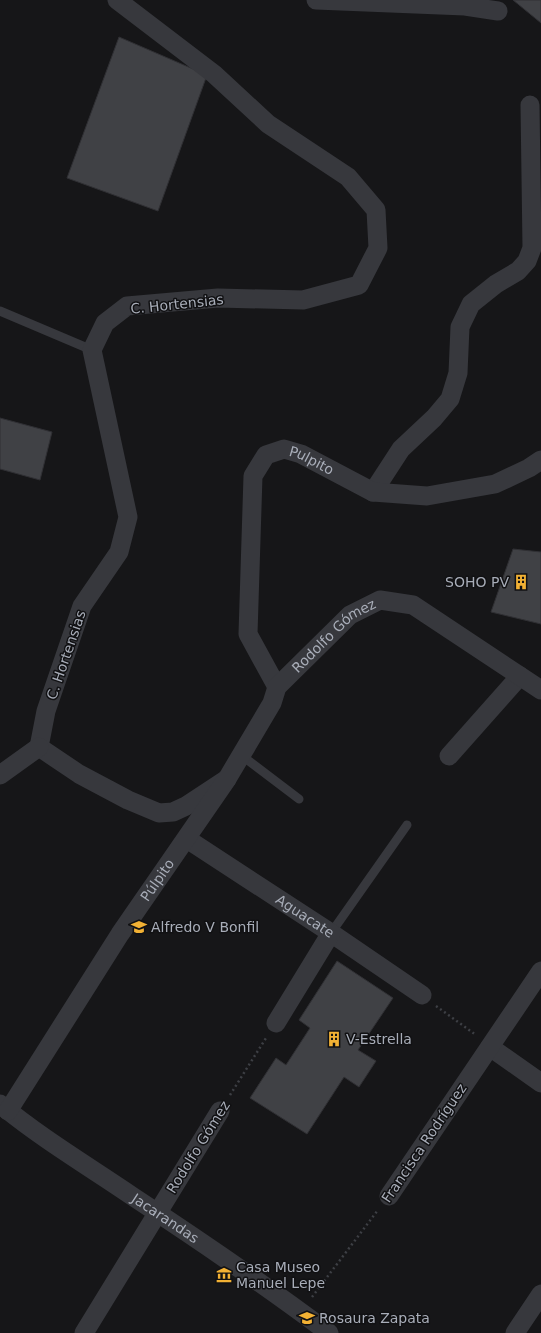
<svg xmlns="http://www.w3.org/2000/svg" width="541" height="1333" font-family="'DejaVu Sans',sans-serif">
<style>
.building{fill:#404145;stroke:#303034}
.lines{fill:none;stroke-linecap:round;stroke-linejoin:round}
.path{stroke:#3d3f44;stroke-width:2.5;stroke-dasharray:2 3;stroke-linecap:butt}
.service{stroke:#37383d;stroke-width:9}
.minor{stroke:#37383d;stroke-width:19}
.labels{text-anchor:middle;stroke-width:3;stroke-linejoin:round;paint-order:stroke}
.street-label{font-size:14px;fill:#a8adb8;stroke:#111113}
.poi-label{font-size:14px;fill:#a8adb8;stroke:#111113;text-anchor:start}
</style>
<rect width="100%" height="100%" fill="#161618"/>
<!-- building -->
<g class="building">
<path d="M513 0H541V23Z"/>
<path d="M119 37 207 75 158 211 67 178Z"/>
<path d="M0 418 52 432 40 480 0 469Z"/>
<path d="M513 549 541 552V624L491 612Z"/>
<path d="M337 961 393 998 358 1050 376 1061 359 1087 344 1077 307 1134 250 1098 276 1058 286 1065 310 1028 299 1020Z"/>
</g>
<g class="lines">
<!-- path -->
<g class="path">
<path d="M436 1006 476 1035"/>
<path d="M230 1095 266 1038"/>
<path d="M312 1297 378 1210"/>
</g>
<!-- service -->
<g class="service">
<path d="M0 311 92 350"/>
<path d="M241 755 299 799"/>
<path d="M331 933 407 825"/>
</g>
<!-- minor -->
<g class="minor">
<path d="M117 0 214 74 268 124 348 177 376 210 378 248 359 285 303 300 218 298 127 306 105 323 92 350 128 517 119 552 82 606 46 711 39 747 79 774 128 800 159 813 173 812 186 806 227 779"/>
<path d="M316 0 465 6 498 11"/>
<path d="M373 492 401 449 434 418 450 399 458 373 460 327 471 304 496 284 518 271 527 261 532 248 530 105"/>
<path id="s1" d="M277 687 248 634 253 476 266 455 284 449 301 454 373 492 427 496 495 484 529 468 541 460"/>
<path d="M449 756 520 676"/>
<path d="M0 775 39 747"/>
<path id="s2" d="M187 839 331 933 422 995"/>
<path d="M276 1023 331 933"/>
<path d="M490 1047 541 1083"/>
<path id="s3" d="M0 1104C41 1138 88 1166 132 1196 199 1240 265 1285 329 1333"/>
<path id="s4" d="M8 1111 120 934 227 779 272 703 277 687 350 615 380 600 413 605 541 690"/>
<path d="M389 1196 541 971"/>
<path d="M84 1333 220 1111"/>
<path d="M515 1333 541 1294"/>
</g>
</g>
<!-- icons -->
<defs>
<symbol id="building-bare" viewBox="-9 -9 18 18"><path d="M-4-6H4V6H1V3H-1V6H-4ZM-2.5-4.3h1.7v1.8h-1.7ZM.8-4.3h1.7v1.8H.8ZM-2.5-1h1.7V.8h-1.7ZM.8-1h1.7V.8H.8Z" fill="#f2b134" stroke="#111113" stroke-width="2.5" paint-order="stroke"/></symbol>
<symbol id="school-bare" viewBox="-9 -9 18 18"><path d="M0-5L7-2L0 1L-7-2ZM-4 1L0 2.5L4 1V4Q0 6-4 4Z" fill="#f2b134" stroke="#111113" stroke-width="2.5" paint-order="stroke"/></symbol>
<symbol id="museum-bare" viewBox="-9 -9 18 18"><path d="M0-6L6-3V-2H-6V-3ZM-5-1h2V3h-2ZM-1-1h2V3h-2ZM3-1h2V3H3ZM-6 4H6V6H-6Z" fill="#f2b134" stroke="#111113" stroke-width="2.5" paint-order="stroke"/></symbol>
</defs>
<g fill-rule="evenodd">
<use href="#building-bare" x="510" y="571" width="22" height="22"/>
<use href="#school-bare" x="128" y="916" width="22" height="22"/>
<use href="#building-bare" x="323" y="1028" width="22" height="22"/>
<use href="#museum-bare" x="213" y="1264" width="22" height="22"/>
<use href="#school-bare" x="296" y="1307" width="22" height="22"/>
</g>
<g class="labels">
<!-- street labels -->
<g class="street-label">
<text transform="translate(177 304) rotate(-6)" y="5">C. Hortensias</text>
<text dy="5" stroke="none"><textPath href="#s1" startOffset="292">Pulpito</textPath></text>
<text dy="5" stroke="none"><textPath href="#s4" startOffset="580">Rodolfo Gómez</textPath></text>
<text transform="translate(66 655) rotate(-71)" y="5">C. Hortensias</text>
<text dy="5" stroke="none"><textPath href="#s4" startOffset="275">Púlpito</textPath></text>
<text dy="5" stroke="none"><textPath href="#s2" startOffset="141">Aguacate</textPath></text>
<text transform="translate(424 1143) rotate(-56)" y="5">Francisca Rodríguez</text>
<text transform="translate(198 1147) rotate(-58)" y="5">Rodolfo Gómez</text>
<text dy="5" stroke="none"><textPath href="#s3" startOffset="201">Jacarandas</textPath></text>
</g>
<!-- poi labels -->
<g class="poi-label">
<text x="509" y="587" text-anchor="end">SOHO PV</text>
<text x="151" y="932">Alfredo V Bonfil</text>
<text x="346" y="1044">V-Estrella</text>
<text x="236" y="1272">Casa Museo<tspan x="236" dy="16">Manuel Lepe</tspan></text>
<text x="319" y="1323">Rosaura Zapata</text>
</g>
</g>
</svg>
